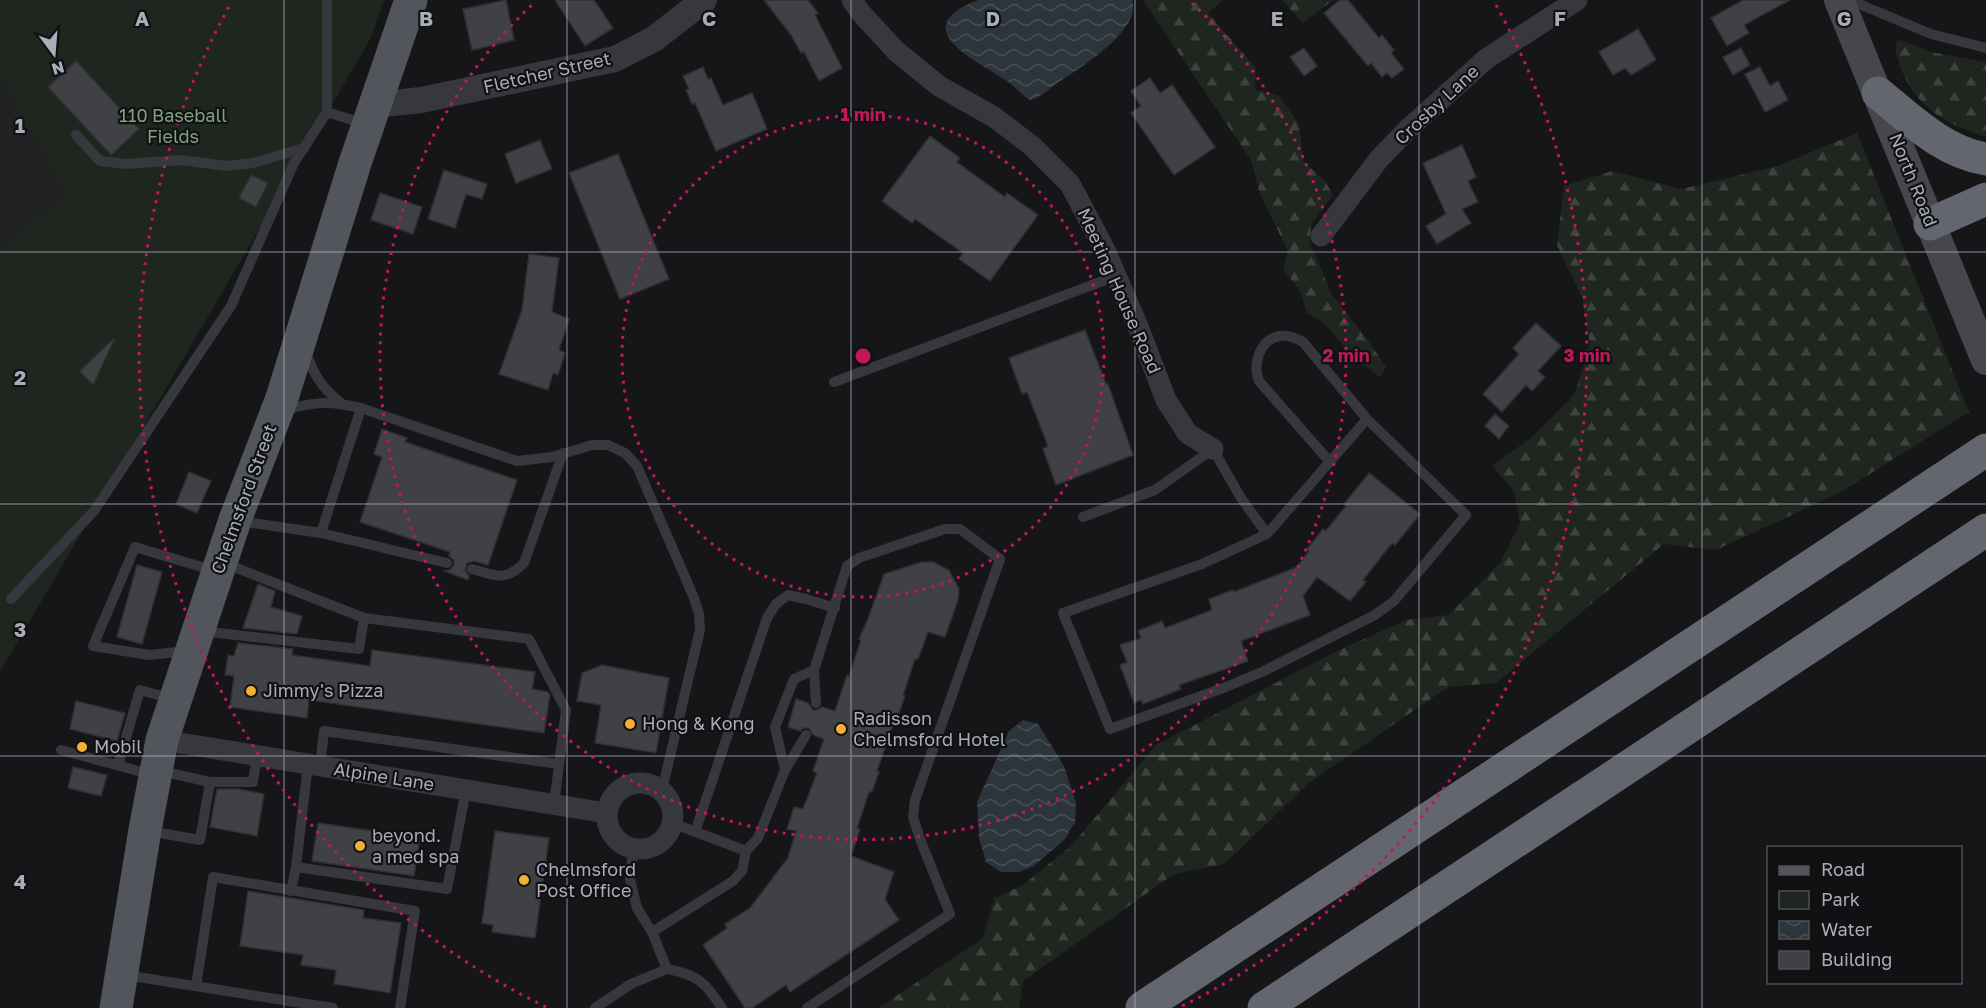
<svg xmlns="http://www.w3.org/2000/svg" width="1986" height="1008" font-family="'Golos Text',sans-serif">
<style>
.built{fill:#222225}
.green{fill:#1e261f}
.forest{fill:url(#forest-firs)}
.water{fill:url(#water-waves)}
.building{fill:#404145;stroke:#303034;stroke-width:1.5}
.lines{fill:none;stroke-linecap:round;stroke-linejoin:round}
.service{stroke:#37383d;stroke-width:10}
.minor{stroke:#37383d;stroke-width:21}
.tertiary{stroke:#37383d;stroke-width:26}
.secondary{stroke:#45474d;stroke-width:30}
.primary{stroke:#53555c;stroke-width:33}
.motorway{stroke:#63666e;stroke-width:33}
.grid{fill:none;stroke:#a8adb8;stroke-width:1.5;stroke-opacity:0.55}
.ring{fill:none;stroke:#c2185b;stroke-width:3;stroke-dasharray:3 6}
.poi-dot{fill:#f2b134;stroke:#111113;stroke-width:2}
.labels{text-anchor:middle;stroke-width:4.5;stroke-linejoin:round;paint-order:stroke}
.street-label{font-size:18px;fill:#a8adb8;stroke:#111113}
.park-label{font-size:18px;fill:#7fa381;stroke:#111113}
.poi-label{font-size:18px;fill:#a8adb8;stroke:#111113;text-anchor:start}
.grid-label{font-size:20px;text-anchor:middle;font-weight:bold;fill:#a8adb8;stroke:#111113;stroke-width:4.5;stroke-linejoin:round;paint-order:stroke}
.centre{fill:#c2185b;stroke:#111113;stroke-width:3}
.ring-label{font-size:18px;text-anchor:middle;font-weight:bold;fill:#c2185b;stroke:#111113;stroke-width:4.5;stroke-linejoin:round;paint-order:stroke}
</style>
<defs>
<pattern id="forest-firs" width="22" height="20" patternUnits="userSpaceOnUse" patternTransform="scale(1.5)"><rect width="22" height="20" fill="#1e261f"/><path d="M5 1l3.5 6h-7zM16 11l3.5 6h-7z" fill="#3c433d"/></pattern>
<pattern id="water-waves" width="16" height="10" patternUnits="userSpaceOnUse" patternTransform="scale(1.5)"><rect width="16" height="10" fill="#2c353c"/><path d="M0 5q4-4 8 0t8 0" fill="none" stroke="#485056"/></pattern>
</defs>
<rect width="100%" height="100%" fill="#161618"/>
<!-- built -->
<path class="built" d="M0 80 65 193 0 246Z"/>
<!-- green -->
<path class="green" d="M0 0H384L371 38 0 672V246L65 193 0 80Z"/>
<!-- forest -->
<g class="forest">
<path d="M1143 0H1223L1208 13 1256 68 1255 90 1279 96 1299 124 1304 162 1325 181 1333 195 1311 225 1310 243 1332 295 1367 339 1386 367 1380 377 1354 358 1324 323 1307 313 1300 291 1283 269 1288 251 1260 194 1251 160Z"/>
<path d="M1282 0H1333L1303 23Z"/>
<path d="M1901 40 1931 52 1986 62V137C1946 124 1918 109 1901 69 1898 60 1894 50 1897 41Z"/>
<path d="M1857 133 1969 412 1839 493 1716 550 1664 544 1496 683 1448 687 1309 783 1224 864 1174 874 1023 981 1019 1008H878L982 939 995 898 1023 885 1071 846 1156 745 1333 653 1406 620 1449 615 1500 563 1520 523 1514 492 1492 465 1530 439 1574 395 1590 345 1582 298 1557 245 1564 186 1612 171 1681 189 1778 166Z"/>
</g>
<!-- water -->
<g class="water">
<path d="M978 0H1132C1143 31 1075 71 1053 86 1045 92 1041 97 1030 100 1020 94 1014 85 1004 79 970 57 907 28 978 0Z"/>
<path d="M1023 720 1038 724 1064 766 1076 803 1075 822 1065 839 1034 866 1019 872H1001L986 862 979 838 977 802 1009 731Z"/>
</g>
<!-- building -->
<g class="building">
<path d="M506 0 514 40 472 50 463 9Z"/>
<path d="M555 0H594L613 28 585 46Z"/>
<path d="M764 0H808L818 13 815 15 842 68 819 81 804 52 801 53 791 35Z"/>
<path d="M1340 0H1348L1379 38 1382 35 1394 50 1391 53 1404 69 1392 78 1387 73 1382 77 1371 63 1368 66 1324 13Z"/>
<path d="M1743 0H1790L1744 25 1749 33 1727 46 1711 18Z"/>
<path d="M1638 29 1656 60 1631 75 1625 68 1613 75 1599 52Z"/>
<path d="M1304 48 1317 66 1304 76 1290 57Z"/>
<path d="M1741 48 1750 65 1733 75 1723 57Z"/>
<path d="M76 61 139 129 111 155 48 87Z"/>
<path d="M703 67 708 79 711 78 723 105 752 93 767 129 716 151 695 103 692 104 686 90 689 89 683 76Z"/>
<path d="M1760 67 1770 86 1778 81 1788 100 1765 112 1745 74Z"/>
<path d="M1150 78 1160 93 1172 85 1215 147 1174 175 1131 113 1141 106 1131 91Z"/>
<path d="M930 136 960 158 957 162 1005 197 1007 193 1038 215 990 281 959 259 963 253 915 219 912 223 882 201Z"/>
<path d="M540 140 552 169 516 183 505 154Z"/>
<path d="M1462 145 1476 177 1468 181 1478 202 1462 209 1471 223 1437 244 1426 226 1446 214 1423 163Z"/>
<path d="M618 154 669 279 620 299 569 173Z"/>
<path d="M444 170 487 184 482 199 466 194 455 228 428 219Z"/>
<path d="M251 175 268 183 256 207 239 198Z"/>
<path d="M380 193 422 207 413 234 371 220Z"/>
<path d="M529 254 559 258 552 312 569 319 559 350 565 353 558 375 553 373 548 390 499 374 522 310Z"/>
<path d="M1536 323 1561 346 1538 371 1545 377 1532 391 1526 385 1502 412 1483 394 1519 354 1513 348Z"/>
<path d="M1085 330 1106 384H1108L1133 455 1056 485 1043 449 1048 446 1027 392 1022 394 1009 358Z"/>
<path d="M113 339 114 340 93 385 80 371Z"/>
<path d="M1495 414 1509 426 1499 439 1485 426Z"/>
<path d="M382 429 407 438 405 442 517 480 488 565 474 561 467 563 465 570 469 576 468 580 444 571 450 570 454 565V560L449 556 450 552 360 522 382 457 374 454Z"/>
<path d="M189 472 211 481 197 513 176 504Z"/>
<path d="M1369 473 1420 514 1395 545 1392 543 1363 580 1366 582 1350 601 1317 577 1303 596 1310 615 1241 641 1248 661 1179 685 1181 689 1143 704 1141 700 1134 703 1120 665 1127 662 1120 645 1141 638 1138 631 1162 621 1165 628 1212 610 1209 599 1233 590 1234 592 1297 567 1309 551 1307 549 1323 529 1326 531 1346 506 1344 504Z"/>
<path d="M922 562H933L949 570 959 589 958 600 945 637 928 632 918 659H915L903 695 905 696 898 716H896L877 771 879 772 872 792H869L857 828 860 829 851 856 894 872 885 899 899 920 790 992 786 985 752 1008H745L703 945 727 928 725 924 750 908 788 858 796 831 787 829 794 807 803 809 817 773 813 771 824 739 813 735 809 728H803L800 731 788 727 796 699 808 703 813 710H817L822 707 835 711 847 675 849 676 861 640 859 639 868 619 884 574Z"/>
<path d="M137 565 162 572 142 644 117 637Z"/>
<path d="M258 584 275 591 271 607 302 616 297 634 243 628Z"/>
<path d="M238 643 293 649 292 655 370 666 372 650 535 672 532 689 548 692 550 695 544 733 309 700 307 718 230 707 234 676 225 675 228 655 234 656Z"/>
<path d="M602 665 669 678 656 753 595 743 601 705 577 701 582 673Z"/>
<path d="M76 701 125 713 117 741 70 729Z"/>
<path d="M73 767 107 775 101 796 68 788Z"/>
<path d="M217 789H238L264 794 257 836 210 827Z"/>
<path d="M318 823 420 838 414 876 312 861Z"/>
<path d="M495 831 549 838 535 938 492 932 493 925 482 923Z"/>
<path d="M248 891 364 910 363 918 401 923 390 993 334 984 336 970 301 965 303 955 240 946Z"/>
</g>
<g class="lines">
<!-- service -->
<g class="service">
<path d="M327 0V112L365 124"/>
<path d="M1845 0 1854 2 1931 34 1986 48"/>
<path d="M76 135 100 161 126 164 181 160 226 166 253 163 304 148"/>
<path d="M306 352C314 375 320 386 340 402"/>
<path d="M834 382 1116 276"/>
<path d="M283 411C314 401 330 401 361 408"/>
<path d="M1330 462 1259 381C1252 364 1260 339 1280 336 1289 335 1296 338 1303 342L1367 419 1466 515 1394 601 1375 615 1264 671 1226 687 1110 729 1063 613 1202 564 1267 534 1367 419"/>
<path d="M1083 517 1155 490 1213 449 1241 498 1267 534"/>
<path d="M238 521 321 533 447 563"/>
<path d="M321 533 361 408 517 461 552 457 592 445H608L625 453 637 466 694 598 699 614 700 630 662 790"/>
<path d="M224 563 364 618 529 639 566 710 554 804"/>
<path d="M472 569C496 576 505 582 524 563L563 453"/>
<path d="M11 599 94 511 231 306 294 163 327 112"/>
<path d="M201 631 359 649 364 618"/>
<path d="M186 651 149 655 93 646 135 547 215 571"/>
<path d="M814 670 816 703"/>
<path d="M61 750 153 775"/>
<path d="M118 765 140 690 172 699"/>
<path d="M320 766 324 731 559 764"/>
<path d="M785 770 775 727 794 679 814 670 847 566 859 558 945 529H960L1000 559 915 800 913 817 920 839 950 914 807 1008"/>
<path d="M210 782H253L257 756"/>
<path d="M672 823 746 851"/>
<path d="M149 831 200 840 210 782 161 771"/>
<path d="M695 832 767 618 776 604 788 595 806 599 835 608"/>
<path d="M296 867 447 889 466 790"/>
<path d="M291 891 296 867 308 764"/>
<path d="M652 932 733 881 742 871 746 851 758 838 785 770 806 735"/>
<path d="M667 969C697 974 706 983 722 1008"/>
<path d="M125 975 333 1008"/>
<path d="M196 986 213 877 415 911 400 1008"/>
<path d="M595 1008 631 984 667 969 652 932 637 908 630 879 633 849"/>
</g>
<!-- minor -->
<g class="minor">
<path d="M852 0 860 12 896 51 939 86 994 117 1032 146 1070 184 1105 250 1139 329 1166 400 1188 434 1213 449"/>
<path d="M1321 236 1379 159 1408 129 1486 59 1577 0"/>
<path d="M162 740 606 813"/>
<circle cx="640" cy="816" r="33"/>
</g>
<!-- tertiary -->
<path class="tertiary" d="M374 105 421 100 615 59 654 39 704 0"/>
<!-- secondary -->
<path class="secondary" d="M1839 0 1986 360"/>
<!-- primary -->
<path class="primary" d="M116 1008 145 830 162 740 235 520 282 398 355 163 411 0"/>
<!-- motorway -->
<g class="motorway">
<path d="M1878 93C1910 119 1943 152 1986 159"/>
<path d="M1930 224 1986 199"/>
<path d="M1142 1008 1986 450"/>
<path d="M1264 1008 1986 530"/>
</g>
</g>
<!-- grid -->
<path class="grid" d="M284 0V1008M567 0V1008M851 0V1008M1135 0V1008M1419 0V1008M1702 0V1008M0 252H1986M0 504H1986M0 756H1986"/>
<!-- distance rings -->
<g class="ring">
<circle cx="863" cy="356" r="241"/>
<path d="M1192 3A483 483 0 1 1 534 3"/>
<path d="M546 1007A724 724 0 0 1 230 5M1496 5A724 724 0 0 1 1180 1007"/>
</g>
<!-- markers -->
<g class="poi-dot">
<circle cx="251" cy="691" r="6"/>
<circle cx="630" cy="724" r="6"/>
<circle cx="841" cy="729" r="6"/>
<circle cx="82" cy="747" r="6"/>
<circle cx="360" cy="846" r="6"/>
<circle cx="524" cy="880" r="6"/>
</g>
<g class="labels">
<!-- street labels -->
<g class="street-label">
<text transform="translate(547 73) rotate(-13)" y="6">Fletcher Street</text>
<text transform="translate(1437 105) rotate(-43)" y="6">Crosby Lane</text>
<text transform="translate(1913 180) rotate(68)" y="6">North Road</text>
<text transform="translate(1119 291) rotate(66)" y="6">Meeting House Road</text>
<text transform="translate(244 499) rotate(-70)" y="6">Chelmsford Street</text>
<text transform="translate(384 777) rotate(9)" y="6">Alpine Lane</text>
</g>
<!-- park labels -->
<g class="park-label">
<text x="173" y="122">110 Baseball<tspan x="173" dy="21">Fields</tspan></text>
</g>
<!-- poi labels -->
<g class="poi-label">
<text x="263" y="697">Jimmy's Pizza</text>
<text x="853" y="725">Radisson<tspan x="853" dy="21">Chelmsford Hotel</tspan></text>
<text x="642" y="730">Hong &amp; Kong</text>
<text x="94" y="753">Mobil</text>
<text x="372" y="842">beyond.<tspan x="372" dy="21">a med spa</tspan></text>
<text x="536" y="876">Chelmsford<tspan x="536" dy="21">Post Office</tspan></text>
</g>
</g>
<g class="grid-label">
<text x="142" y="26">A</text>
<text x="426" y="26">B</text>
<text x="709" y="26">C</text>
<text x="993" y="26">D</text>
<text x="1277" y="26">E</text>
<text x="1560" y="26">F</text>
<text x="1844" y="26">G</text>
<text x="20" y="133">1</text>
<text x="20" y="385">2</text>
<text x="20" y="637">3</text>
<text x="20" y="889">4</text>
</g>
<circle cx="863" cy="356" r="9" class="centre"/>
<g class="ring-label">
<text x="863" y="121">1 min</text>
<text x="1346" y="362">2 min</text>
<text x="1587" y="362">3 min</text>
</g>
<!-- legend -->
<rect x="1767" y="846" width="195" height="138" fill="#111113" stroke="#4d4f55" stroke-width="1.5"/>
<rect x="1779" y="866" width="30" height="9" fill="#53555c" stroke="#4d4f55" stroke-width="1.5"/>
<text x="1821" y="876" font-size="18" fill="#a8adb8">Road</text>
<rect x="1779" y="891" width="30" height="18" fill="#1e261f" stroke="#4d4f55" stroke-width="1.5"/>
<text x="1821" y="906" font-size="18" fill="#a8adb8">Park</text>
<rect x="1779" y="921" width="30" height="18" fill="url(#water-waves)" stroke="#4d4f55" stroke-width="1.5"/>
<text x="1821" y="936" font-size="18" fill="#a8adb8">Water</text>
<rect x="1779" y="951" width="30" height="18" fill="#404145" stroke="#4d4f55" stroke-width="1.5"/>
<text x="1821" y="966" font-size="18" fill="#a8adb8">Building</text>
<!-- north arrow -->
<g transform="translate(54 54) rotate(164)" stroke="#111113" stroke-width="4.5" paint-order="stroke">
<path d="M0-4.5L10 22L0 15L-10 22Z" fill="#a8adb8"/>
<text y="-9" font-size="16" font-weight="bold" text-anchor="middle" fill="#a8adb8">N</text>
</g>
</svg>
